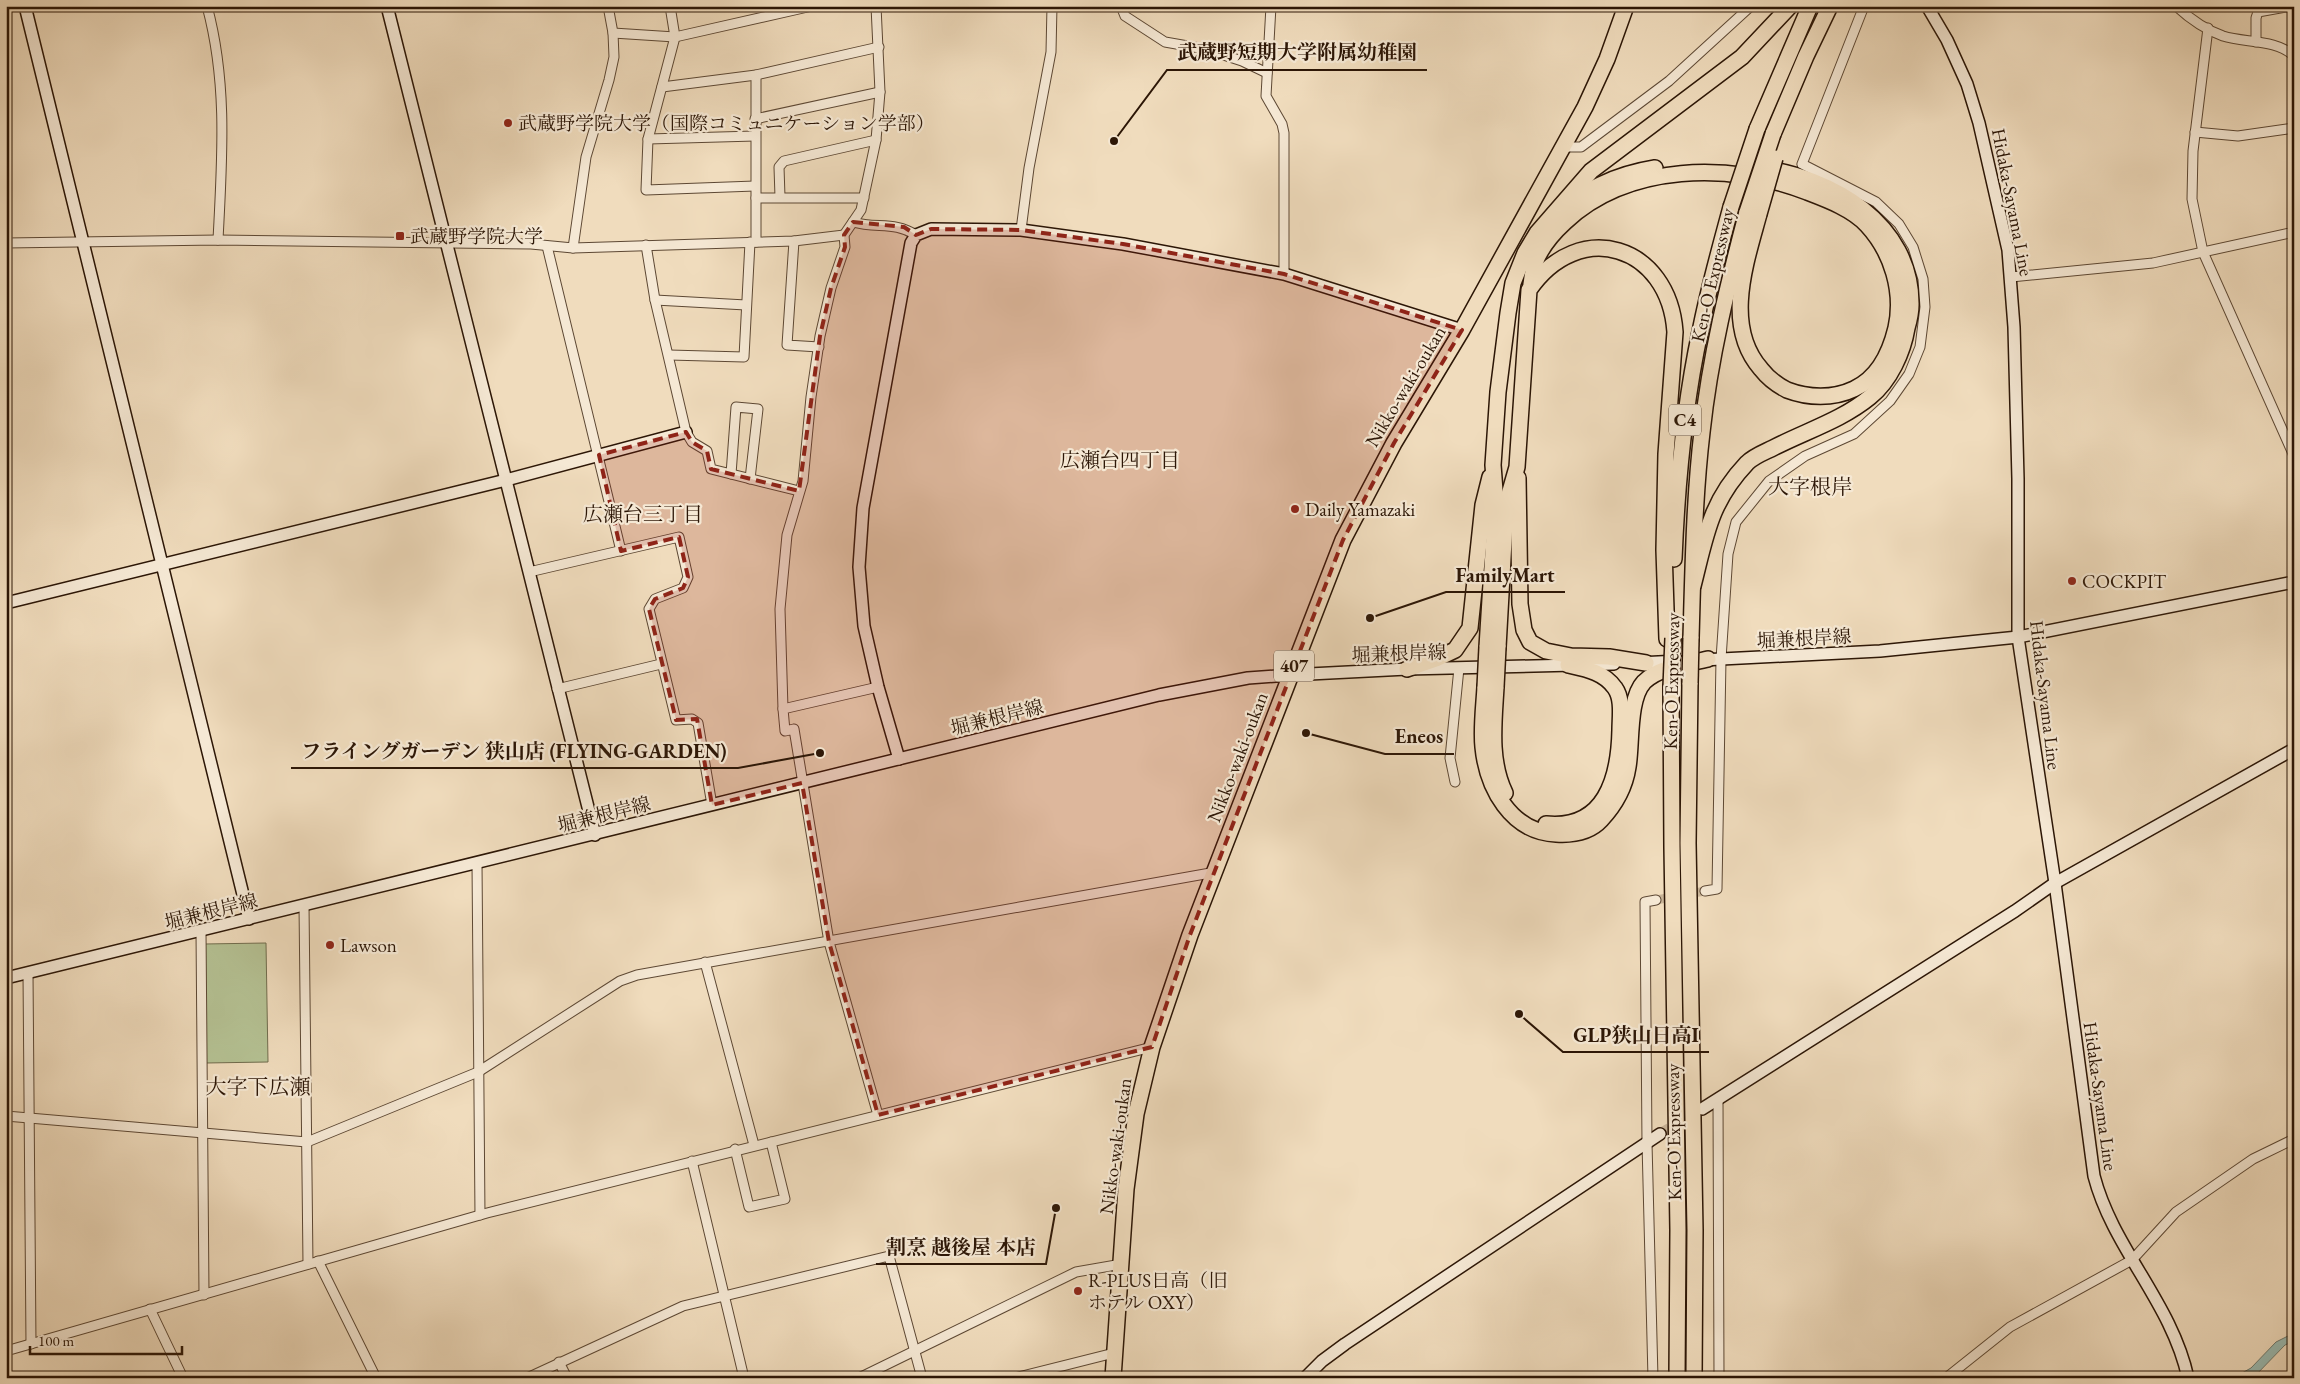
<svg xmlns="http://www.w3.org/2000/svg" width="2300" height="1384" font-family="'EB Garamond','Noto Serif JP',serif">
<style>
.green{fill:#b5c294;stroke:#706c4d}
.water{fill:#9abbb2;stroke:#6e796d}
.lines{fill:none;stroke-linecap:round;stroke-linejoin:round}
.street-tunnel{stroke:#c9b498;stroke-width:9;stroke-dasharray:9 4.5;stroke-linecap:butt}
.secondary-tunnel{stroke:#c9b498;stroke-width:11;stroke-dasharray:11 5.5;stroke-linecap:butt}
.street-casing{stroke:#5d4834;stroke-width:11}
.secondary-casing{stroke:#2c1606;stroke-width:14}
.highway-casing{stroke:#2c1606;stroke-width:18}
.street{stroke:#f5e8d4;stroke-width:9}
.secondary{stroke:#f5e8d4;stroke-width:11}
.highway{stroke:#f0dcbd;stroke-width:15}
.highway-bridge-casing{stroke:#2c1606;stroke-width:18;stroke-linecap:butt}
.highway-bridge{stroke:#f0dcbd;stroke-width:15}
.marked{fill:#8f2418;fill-opacity:0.2;stroke:#8f2418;stroke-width:4;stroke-dasharray:10 6;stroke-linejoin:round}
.poi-dot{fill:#8f2418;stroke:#f5e8d4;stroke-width:2}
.labels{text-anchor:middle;stroke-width:4.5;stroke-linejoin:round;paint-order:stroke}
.shield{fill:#f5e8d4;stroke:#685544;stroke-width:1}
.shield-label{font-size:18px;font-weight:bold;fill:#2c1606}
.poi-label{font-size:19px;fill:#2c1606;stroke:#f5e8d4;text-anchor:start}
.street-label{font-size:19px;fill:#2c1606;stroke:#f5e8d4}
.neighbourhood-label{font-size:20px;fill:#2c1606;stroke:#f5e8d4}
.quarter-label{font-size:21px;fill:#2c1606;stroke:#f5e8d4}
.leader{fill:none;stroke:#2c1606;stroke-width:2}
.callout-dot{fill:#2c1606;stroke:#f5e8d4;stroke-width:2}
.callout-label{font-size:20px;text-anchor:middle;font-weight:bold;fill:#2c1606;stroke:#f5e8d4;stroke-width:4.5;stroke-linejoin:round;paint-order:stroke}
</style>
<rect width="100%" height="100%" fill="#f0dcbd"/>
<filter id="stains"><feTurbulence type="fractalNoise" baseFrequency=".004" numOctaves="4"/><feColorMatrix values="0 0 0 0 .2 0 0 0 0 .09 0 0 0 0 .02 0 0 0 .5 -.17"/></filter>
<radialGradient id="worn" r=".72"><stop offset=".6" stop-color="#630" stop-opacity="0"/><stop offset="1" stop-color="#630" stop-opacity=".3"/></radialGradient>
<!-- green -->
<path class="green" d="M266 943 268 1062 206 1063 204 944Z"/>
<!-- water -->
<path class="water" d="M2294 1333V1341L2285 1345 2253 1378H2233L2251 1368 2276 1342Z"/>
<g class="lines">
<!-- street-tunnel -->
<path class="street-tunnel" d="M1656 900 1705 891"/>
<!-- secondary-tunnel -->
<path class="secondary-tunnel" d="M1660 1134 1699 1111"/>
<defs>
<g id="street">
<path d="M207 6C228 84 222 160 218 240"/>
<path d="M670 6 675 37 648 139 646 190 755 186"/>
<path d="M1121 6 1125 16 1165 42 1205 49 1242 61 1267 73"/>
<path d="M1271 6 1266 96 1282 124 1284 133V274"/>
<path d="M2176 6C2189 18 2206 30 2223 36 2245 43 2276 39 2294 56"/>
<path d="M2208 28 2193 151 2192 199 2203 252 2294 456"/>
<path d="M613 33 675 37 812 6"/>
<path d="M2256 42V18L2258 12 2292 6"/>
<path d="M662 87 756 75 879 47"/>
<path d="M755 119 880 92"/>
<path d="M2195 132 2238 136 2294 128"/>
<path d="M648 139 755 136"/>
<path d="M1562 147H1581L1669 81 1751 6"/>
<path d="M780 197 779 167 784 161 876 140"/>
<path d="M756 198H864"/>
<path d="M853 222C877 229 894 221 916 235"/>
<path d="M1021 230 1029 168 1051 52 1052 6"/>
<path d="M794 241 787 345 819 347"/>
<path d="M756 242V75"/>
<path d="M6 243 218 240 531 244 573 248 794 241 844 235"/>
<path d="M646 245 655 300 686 432 692 442 707 451 711 469 799 491"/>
<path d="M547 246 621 551"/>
<path d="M573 248 586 157 609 80 614 57 613 33 608 6"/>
<path d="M2011 277 2153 263 2294 232"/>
<path d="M655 300 746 305"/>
<path d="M669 355 744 357 750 242"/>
<path d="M731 474 736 407 758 409 750 479"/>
<path d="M529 572 679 537 688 577 683 588 655 599 649 609 676 720 692 719 698 723 712 805"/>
<path d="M557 689 661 664"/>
<path d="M783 709 780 609 787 535 803 481 811 397 820 336 831 288 845 247 844 235 861 210 876 140 880 92 876 6"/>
<path d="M1455 782 1450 758 1459 668"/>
<path d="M477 863 480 1215"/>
<path d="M1705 891 1717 889 1721 659 1728 554 1736 522 1769 481 1805 456 1854 434 1890 401 1909 374 1920 347 1925 307 1923 279 1913 247 1899 224 1876 202 1802 164 1864 6"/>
<path d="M304 905 308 1264"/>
<path d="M201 931 204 1295"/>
<path d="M705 962 754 1145"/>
<path d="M28 973 31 1344"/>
<path d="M1718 1099 1719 1378"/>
<path d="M878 1115 829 942 794 729 785 731 783 709 878 687"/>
<path d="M6 1116 307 1142 478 1072 620 981 637 975 1216 872"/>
<path d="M735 1149 749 1207 785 1199 771 1142"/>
<path d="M692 1161 744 1378"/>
<path d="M318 1261 376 1378"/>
<path d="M150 1309 183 1378"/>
<path d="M6 1351 487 1213 1152 1047"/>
<path d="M559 1362 567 1378"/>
<path d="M527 1378 683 1306 889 1256 922 1378"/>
<path d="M859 1378 1076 1272 1122 1264"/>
<path d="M1015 1378 1114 1353"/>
<path d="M1653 1378 1647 1143 1645 902 1656 900"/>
<path d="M1946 1378 2010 1327 2132 1260 2176 1212 2253 1159 2294 1139"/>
</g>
<g id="secondary">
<path d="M25 6 249 919"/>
<path d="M387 6 595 835"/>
<path d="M1927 6 1947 40 1967 84 1979 123 2008 250 2014 327 2018 479V637L2055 883 2094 1176C2113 1249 2172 1303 2188 1378"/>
<path d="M6 603 506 480 686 432"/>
<path d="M1702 660 1880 651 2018 637 2294 582"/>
<path d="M1639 663 1678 661"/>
<path d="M899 759 878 687 864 626 859 567 863 508 911 243 916 235 931 229 1021 230 1123 244 1284 274 1462 330"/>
<path d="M6 978 1159 695 1248 678 1290 675 1407 669 1614 664"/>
<path d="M1702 1109 2015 911 2055 883 2294 749"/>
<path d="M1305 1378 1322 1361 1345 1344 1660 1134"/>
</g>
<g id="highway">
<path d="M1757 129 1810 6"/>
<path d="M1773 134 1806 56 1830 6"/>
<path d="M1553 215C1587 190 1612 175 1655 168"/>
<path d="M1531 284C1532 277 1533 270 1535 263 1541 247 1553 233 1565 222 1628 163 1731 162 1807 192 1828 200 1852 209 1867 225 1892 252 1904 292 1896 328 1890 353 1878 378 1854 389 1833 399 1808 398 1787 390 1777 385 1768 378 1761 369 1723 326 1746 262 1759 214"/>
<path d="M1518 478 1520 604 1524 630 1530 642 1546 651 1571 656 1609 657 1646 663"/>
<path d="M1674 559C1677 483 1684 407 1700 332 1708 290 1720 248 1731 207"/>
<path d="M1693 586C1706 535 1710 502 1747 463 1754 456 1765 452 1773 448 1806 431 1842 420 1870 397 1890 381 1903 352 1907 328 1909 321 1911 313 1911 305 1912 223 1831 177 1760 168"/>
<path d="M1691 638C1693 569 1694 500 1702 432 1710 357 1728 284 1747 212"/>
<path d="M1487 647 1496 504 1493 465 1498 392 1508 313 1513 283 1525 253 1537 233 1591 171 1742 57 1790 6"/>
<path d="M1498 647 1506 505 1517 467 1529 290C1579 217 1669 245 1675 332L1666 454 1664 550 1667 639"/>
<path d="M1407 669 1436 659 1455 650 1470 628 1483 505 1490 477"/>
<path d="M1690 683 1688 843 1695 1230 1694 1378"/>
<path d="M1485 687C1484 706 1481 728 1483 747 1487 788 1511 832 1556 834 1572 835 1590 832 1601 820 1615 805 1625 787 1628 767 1632 744 1628 699 1644 682 1659 667 1688 664 1708 659"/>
<path d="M1496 687C1494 722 1489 760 1505 793"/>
<path d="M1671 687 1672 847 1678 1230 1677 1378"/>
<path d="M1546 824C1605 830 1619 778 1620 730 1620 717 1623 699 1615 688 1604 672 1586 669 1568 665"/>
<path d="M1113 1378 1126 1189 1136 1114 1152 1047 1190 935 1343 540 1394 443 1462 330 1585 107 1607 59 1626 6"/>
</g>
</defs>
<!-- street casing -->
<use href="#street" class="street-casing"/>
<!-- secondary casing -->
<use href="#secondary" class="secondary-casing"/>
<!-- highway casing -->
<use href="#highway" class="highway-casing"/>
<!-- street -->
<use href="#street" class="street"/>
<!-- secondary -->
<use href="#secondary" class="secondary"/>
<!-- highway -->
<use href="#highway" class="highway"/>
<defs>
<g id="highway-bridge">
<path d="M1731 207 1757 129"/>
<path d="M1747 212 1773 134"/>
<path d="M1759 214 1775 158"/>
<path d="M1690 683 1691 638"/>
<path d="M1485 687 1487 647"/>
<path d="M1496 687 1498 647"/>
<path d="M1671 687 1673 638"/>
</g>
</defs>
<!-- highway-bridge casing -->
<use href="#highway-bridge" class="highway-bridge-casing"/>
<!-- highway-bridge -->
<use href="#highway-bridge" class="highway-bridge"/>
</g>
<!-- marked area -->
<path class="marked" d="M853 222 904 227 916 235 931 229 1021 230 1123 244 1284 274 1462 330 1394 443 1343 540 1190 935 1152 1047 878 1115 829 942 802 783 712 805 697 719 676 720 649 609 655 599 683 588 688 577 679 537 621 551 599 455 686 432 692 442 707 451 711 469 799 491 820 336 831 288 845 247 844 235Z"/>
<!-- markers -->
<g class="poi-dot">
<circle cx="508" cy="123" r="5"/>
<rect x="395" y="231" width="10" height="10" rx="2.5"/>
<circle cx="1295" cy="509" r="5"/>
<circle cx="2072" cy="581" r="5"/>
<circle cx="330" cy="945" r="5"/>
<circle cx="1078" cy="1291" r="5"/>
</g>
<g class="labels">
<!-- shield labels -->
<g class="shield">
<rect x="1669" y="404.5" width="32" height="31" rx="4"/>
<rect x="1274" y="650.5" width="40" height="31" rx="4"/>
</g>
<g class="shield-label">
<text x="1685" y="426">C4</text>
<text x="1294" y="672">407</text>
</g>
<!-- poi labels -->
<g class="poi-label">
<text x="518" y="130">武蔵野学院大学（国際コミュニケーション学部）</text>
<text x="410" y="243">武蔵野学院大学</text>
<text x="1305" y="516">Daily Yamazaki</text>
<text x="2082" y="588">COCKPIT</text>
<text x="340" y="952">Lawson</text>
<text x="1088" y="1287">R-PLUS日高（旧<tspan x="1088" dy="22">ホテル OXY）</tspan></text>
</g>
<!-- street labels -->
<g class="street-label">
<text transform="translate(2013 202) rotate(79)" y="7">Hidaka-Sayama Line</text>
<text transform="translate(1712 275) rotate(-77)" y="7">Ken-O Expressway</text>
<text transform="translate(1405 386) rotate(-59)" y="7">Nikko-waki-oukan</text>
<text transform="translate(1804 638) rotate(-3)" y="7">堀兼根岸線</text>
<text transform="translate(1399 653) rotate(-2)" y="7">堀兼根岸線</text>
<text transform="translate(1671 681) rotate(-89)" y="7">Ken-O Expressway</text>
<text transform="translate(2046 695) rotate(83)" y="7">Hidaka-Sayama Line</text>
<text transform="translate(997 717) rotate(-14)" y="7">堀兼根岸線</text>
<text transform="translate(1237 757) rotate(-69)" y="7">Nikko-waki-oukan</text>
<text transform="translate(604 814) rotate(-14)" y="7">堀兼根岸線</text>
<text transform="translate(211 911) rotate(-14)" y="7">堀兼根岸線</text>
<text transform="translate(2101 1096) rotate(82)" y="7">Hidaka-Sayama Line</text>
<text transform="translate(1673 1132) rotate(-91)" y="7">Ken-O Expressway</text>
<text transform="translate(1115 1146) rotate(-82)" y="7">Nikko-waki-oukan</text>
</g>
<!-- neighbourhood labels -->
<g class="neighbourhood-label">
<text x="1120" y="467">広瀬台四丁目</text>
<text x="643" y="521">広瀬台三丁目</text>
</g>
<!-- quarter labels -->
<g class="quarter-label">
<text x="1810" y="494">大字根岸</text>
<text x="258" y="1094">大字下広瀬</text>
</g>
</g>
<!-- callouts -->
<path class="leader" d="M1114 141L1167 70H1427M1370 618L1446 592H1565M1306 733L1385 754H1454M820 753L738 768H291M1519 1014L1563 1052H1709M1056 1208L1046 1264H876"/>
<g class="callout-dot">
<circle cx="1114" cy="141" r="5"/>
<circle cx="1370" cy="618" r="5"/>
<circle cx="1306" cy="733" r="5"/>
<circle cx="820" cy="753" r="5"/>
<circle cx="1519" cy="1014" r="5"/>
<circle cx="1056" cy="1208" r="5"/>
</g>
<g class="callout-label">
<text x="1297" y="59">武蔵野短期大学附属幼稚園</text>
<text x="1505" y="582">FamilyMart</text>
<text x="1419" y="743">Eneos</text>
<text x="514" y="758">フライングガーデン 狭山店 (FLYING-GARDEN)</text>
<text x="1636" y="1042">GLP狭山日高Ⅰ</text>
<text x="961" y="1254">割烹 越後屋 本店</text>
</g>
<!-- margin -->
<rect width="2300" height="1384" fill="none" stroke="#f0dcbd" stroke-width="25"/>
<rect x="8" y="8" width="2285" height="1369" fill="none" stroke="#2c1606" stroke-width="2.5"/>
<rect x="12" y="12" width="2275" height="1359" fill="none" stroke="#2c1606"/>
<!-- scale -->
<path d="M30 1346v8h152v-8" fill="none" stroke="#2c1606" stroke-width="2.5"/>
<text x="38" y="1346" font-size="15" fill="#2c1606" stroke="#f5e8d4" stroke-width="4" paint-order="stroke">100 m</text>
<rect width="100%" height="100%" filter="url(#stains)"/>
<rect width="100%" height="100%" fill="url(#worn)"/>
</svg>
